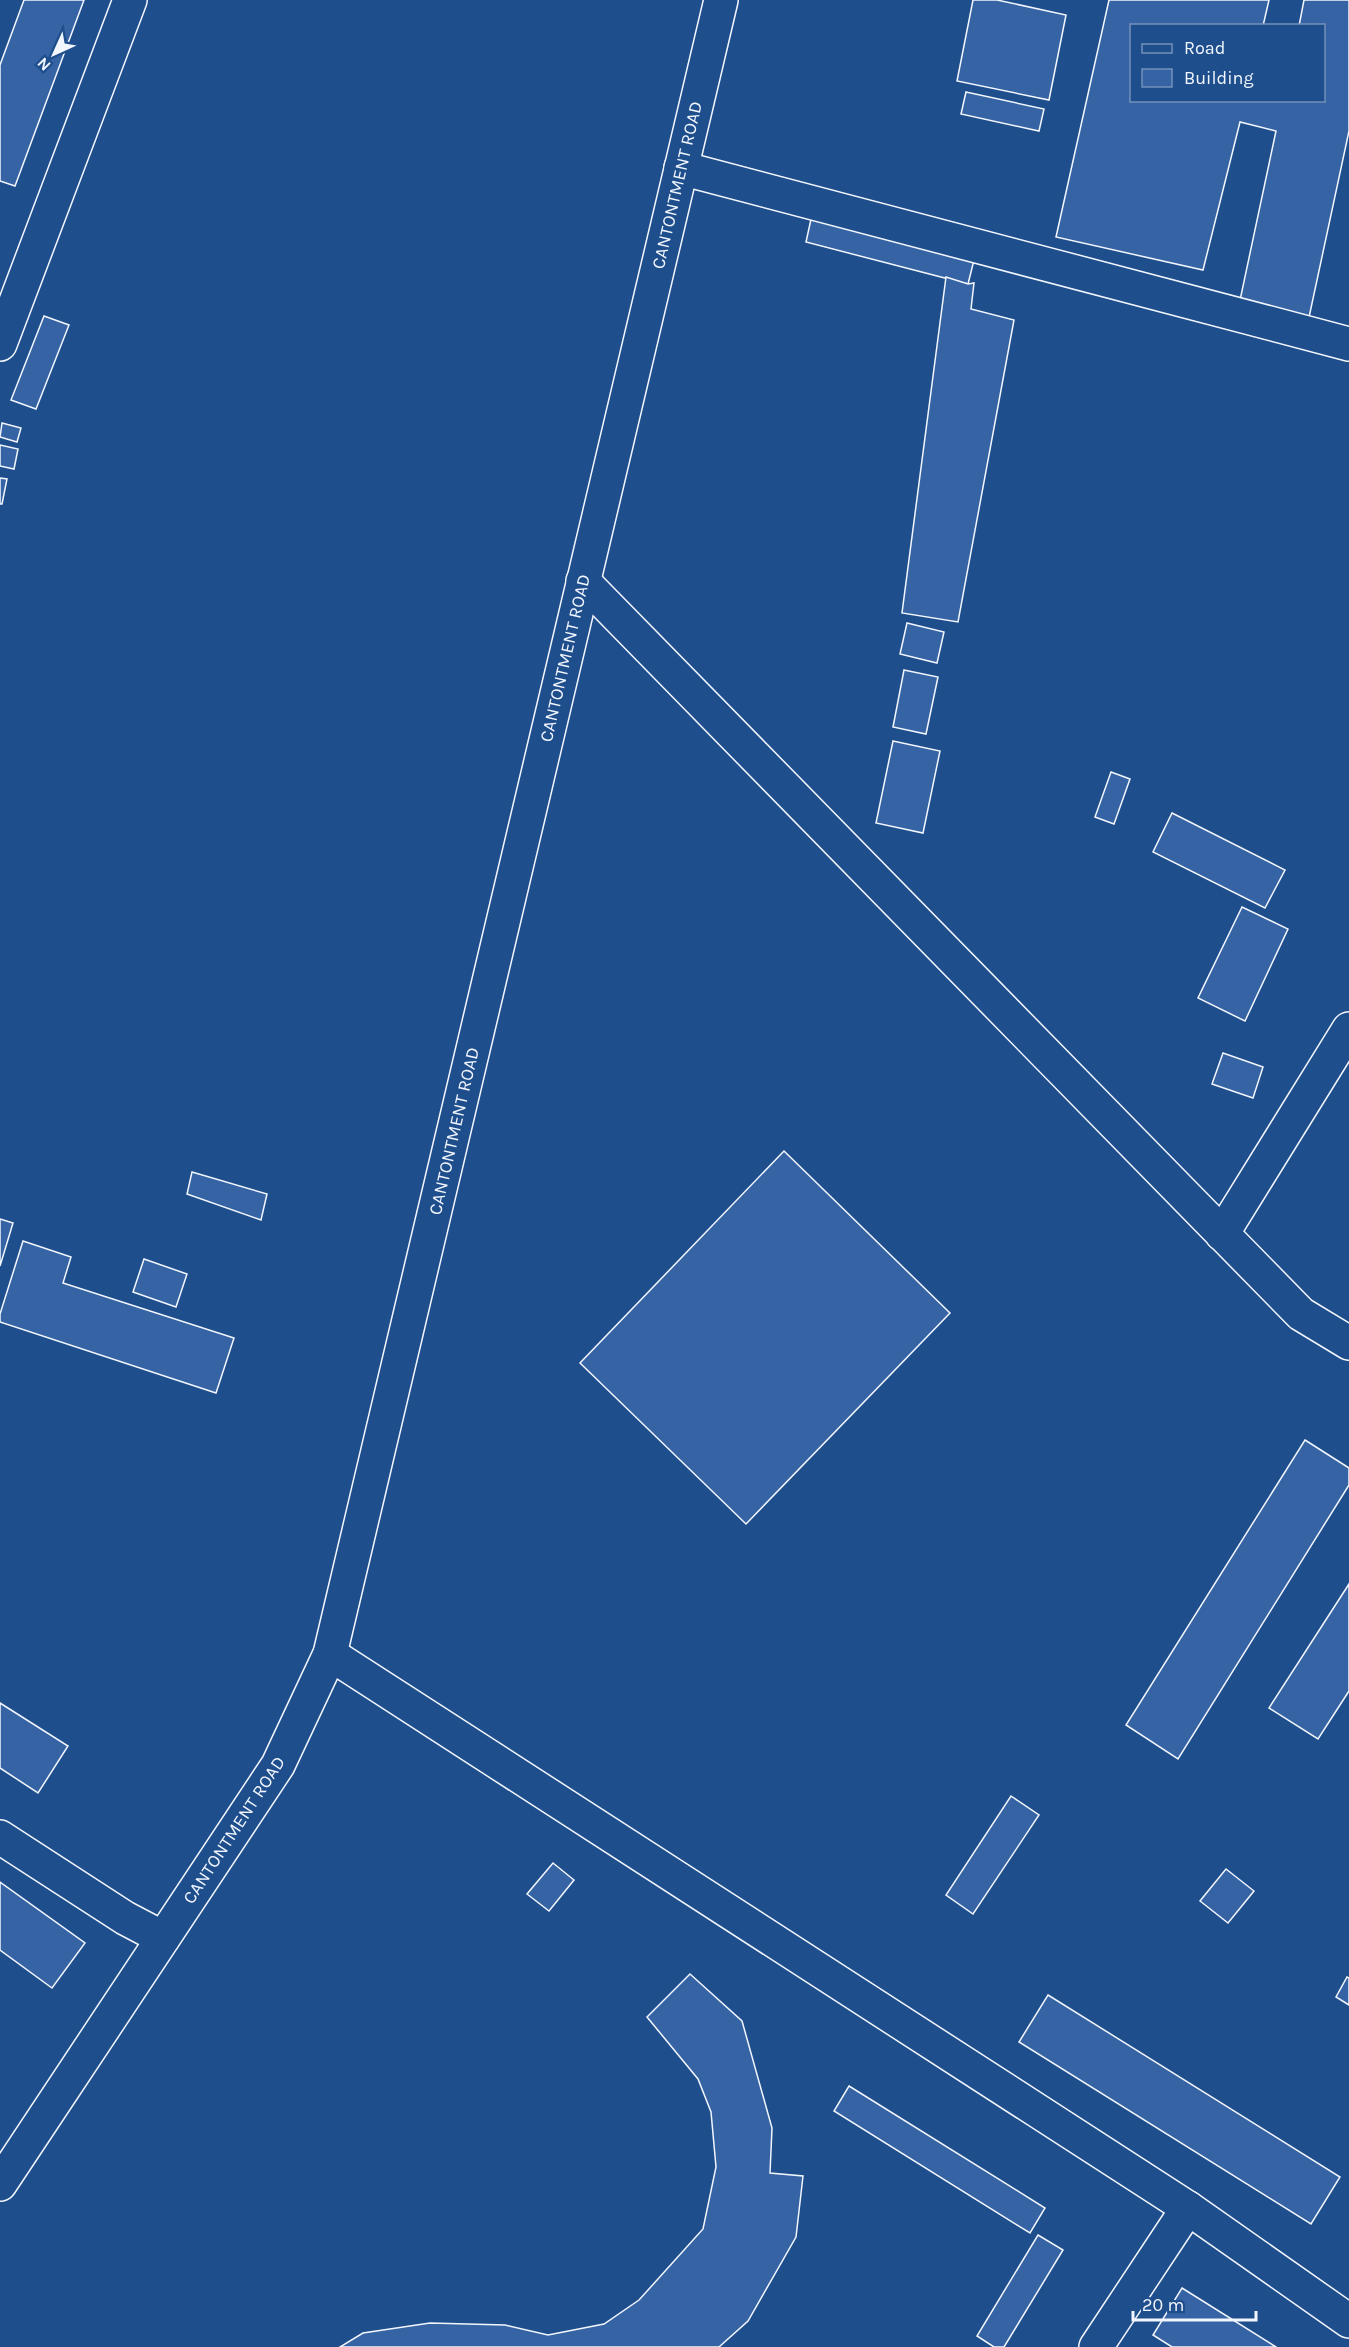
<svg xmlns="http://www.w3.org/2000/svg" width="1349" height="2347" font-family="Karla,sans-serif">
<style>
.building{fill:#3563a3;stroke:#f2f6ff;stroke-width:1.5}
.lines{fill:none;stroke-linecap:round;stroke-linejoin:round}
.minor-casing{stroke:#f2f6ff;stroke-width:36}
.tertiary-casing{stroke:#f2f6ff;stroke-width:36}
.minor{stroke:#1f4e8c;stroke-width:33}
.tertiary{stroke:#1f4e8c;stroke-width:33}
.labels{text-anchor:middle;stroke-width:4.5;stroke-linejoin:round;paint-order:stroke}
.street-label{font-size:18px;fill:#f2f6ff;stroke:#1f4e8c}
</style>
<rect width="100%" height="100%" fill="#1f4e8c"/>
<!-- building -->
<g class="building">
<path d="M24 0H84L15 186 0 181V65Z"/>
<path d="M973 0H997L1066 15 1049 100 957 81Z"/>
<path d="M1109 0H1269L1263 26H1132V100H1324V26H1299L1304 0H1349V131L1308 322 1239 305 1276 131 1240 122 1203 270 1056 237Z"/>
<path d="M966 92 1044 109 1039 131 961 114Z"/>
<path d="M813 210 976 252 968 284 806 242Z"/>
<path d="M946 277 968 284 974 283 971 309 1014 320 958 622 902 613Z"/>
<path d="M44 316 69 325 36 409 11 400Z"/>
<path d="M2 423 21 428 17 442 0 437Z"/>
<path d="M0 445 18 449 14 469 0 466Z"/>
<path d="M0 478 7 479 2 504H0Z"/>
<path d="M907 623 944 632 937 663 900 654Z"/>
<path d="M904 670 938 677 926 734 893 727Z"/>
<path d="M893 741 940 751 923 833 876 823Z"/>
<path d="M1111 772 1130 779 1114 824 1095 817Z"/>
<path d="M1172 813 1285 870 1265 908 1153 852Z"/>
<path d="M1242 907 1288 929 1245 1021 1198 998Z"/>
<path d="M1223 1053 1263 1067 1253 1098 1212 1084Z"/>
<path d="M784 1151 950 1313 746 1524 580 1363Z"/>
<path d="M192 1172 267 1194 261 1220 187 1194Z"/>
<path d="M0 1219 13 1223 0 1266Z"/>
<path d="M23 1241 71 1257 63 1283 234 1338 216 1393 0 1322V1314Z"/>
<path d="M144 1259 187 1274 176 1307 133 1292Z"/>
<path d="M1305 1440 1349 1468V1485L1178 1759 1126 1725Z"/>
<path d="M1349 1584V1691L1318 1739 1269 1708Z"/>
<path d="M0 1703 68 1746 38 1793 0 1768Z"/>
<path d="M1011 1796 1039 1815 973 1914 946 1895Z"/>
<path d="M553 1863 574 1880 549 1911 527 1894Z"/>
<path d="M1226 1869 1254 1891 1228 1923 1200 1901Z"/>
<path d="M0 1882 85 1943 52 1988 0 1950Z"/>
<path d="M690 1974 742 2021 772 2128 770 2173 803 2176 796 2237 748 2321 719 2347H340L363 2333 430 2323 505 2325 548 2335 604 2324 639 2300 703 2229 716 2167 711 2112 698 2079 647 2017Z"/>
<path d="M1347 1977 1349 1978V2005L1336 1997Z"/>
<path d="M1048 1995 1340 2177 1311 2224 1019 2042Z"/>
<path d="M849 2086 1045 2208 1030 2233 834 2111Z"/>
<path d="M1038 2235 1063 2250 1004 2347H994L977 2336Z"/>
<path d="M1182 2288 1276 2347H1172L1153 2335Z"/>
</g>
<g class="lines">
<defs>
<g id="minor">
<path d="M681 168 1349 344"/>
<path d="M0 344 130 0"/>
<path d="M583 581 1301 1314 1349 1343"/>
<path d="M1222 1234 1349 1029"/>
<path d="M330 1654 1188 2208 1349 2321"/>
<path d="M0 1837 125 1918 163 1938"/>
<path d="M1096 2347 1188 2208"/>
</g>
<path id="tertiary" d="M0 2184 278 1765 330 1654 721 0"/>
</defs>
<!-- minor casing -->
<use href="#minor" class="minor-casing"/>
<!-- tertiary casing -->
<use href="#tertiary" class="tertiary-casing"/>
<!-- minor -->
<use href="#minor" class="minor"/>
<!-- tertiary -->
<use href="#tertiary" class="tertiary"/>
</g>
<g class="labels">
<!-- street labels -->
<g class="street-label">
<text transform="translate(677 185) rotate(-77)" y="6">CANTONTMENT ROAD</text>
<text transform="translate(565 658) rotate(-77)" y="6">CANTONTMENT ROAD</text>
<text transform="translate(454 1131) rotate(-77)" y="6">CANTONTMENT ROAD</text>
<text transform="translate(234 1830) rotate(-57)" y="6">CANTONTMENT ROAD</text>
</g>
</g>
<!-- legend -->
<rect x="1130" y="24" width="195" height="78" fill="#1f4e8c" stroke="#7391ba" stroke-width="1.5"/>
<rect x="1142" y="44" width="30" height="9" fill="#1f4e8c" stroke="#7391ba" stroke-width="1.5"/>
<text x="1184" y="54" font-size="18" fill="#f2f6ff">Road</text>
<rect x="1142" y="69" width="30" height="18" fill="#3563a3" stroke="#7391ba" stroke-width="1.5"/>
<text x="1184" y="84" font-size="18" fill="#f2f6ff">Building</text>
<!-- north arrow -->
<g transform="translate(54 54) rotate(225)" stroke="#1f4e8c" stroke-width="4.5" paint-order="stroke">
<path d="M0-4.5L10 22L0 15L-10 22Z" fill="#f2f6ff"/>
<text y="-9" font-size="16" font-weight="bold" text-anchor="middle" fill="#f2f6ff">N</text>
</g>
<!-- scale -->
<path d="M1133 2311v9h123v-9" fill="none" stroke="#f2f6ff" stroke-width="3"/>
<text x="1142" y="2311" font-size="18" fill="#f2f6ff" stroke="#1f4e8c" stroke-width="4.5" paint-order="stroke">20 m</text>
</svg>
